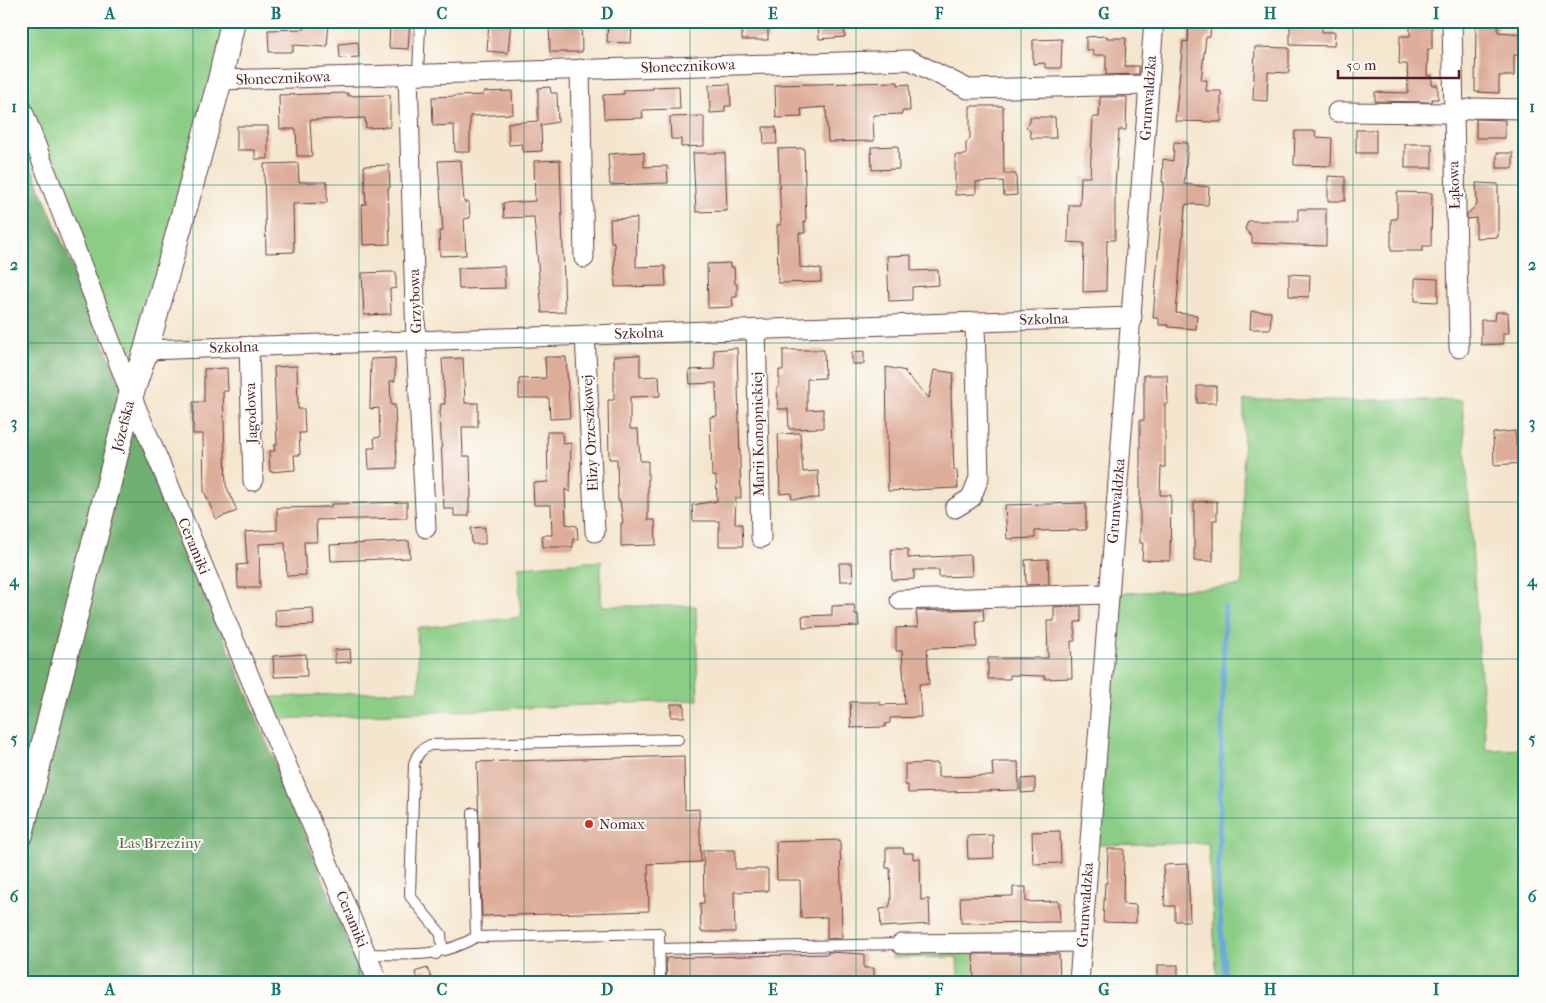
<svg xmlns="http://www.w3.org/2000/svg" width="1546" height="1003" font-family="'IM FELL French Canon',serif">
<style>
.green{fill:#8bcd85;stroke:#6a7658}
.forest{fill:#70b072;stroke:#5d684e}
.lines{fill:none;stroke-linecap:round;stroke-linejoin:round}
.stream{stroke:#6aa7dc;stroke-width:5}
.building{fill:#ddad9a}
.service-casing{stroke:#643d43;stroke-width:12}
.minor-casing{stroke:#643d43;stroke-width:21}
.tertiary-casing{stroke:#643d43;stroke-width:26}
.service{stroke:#fff;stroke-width:10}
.minor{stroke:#fff;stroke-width:19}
.tertiary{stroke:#fff;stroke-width:24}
.grid{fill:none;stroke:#0f766e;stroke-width:1;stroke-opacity:0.55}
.poi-dot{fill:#c8321e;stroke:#fdfcf7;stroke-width:2}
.labels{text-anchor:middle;stroke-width:4;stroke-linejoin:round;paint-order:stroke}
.street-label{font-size:15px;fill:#4a1f2b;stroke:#fdfcf7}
.poi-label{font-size:15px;fill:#4a1f2b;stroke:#fdfcf7;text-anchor:start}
.park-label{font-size:15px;fill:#615c4a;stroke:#fdfcf7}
.neatline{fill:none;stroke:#0f766e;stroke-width:2}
.grid-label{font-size:16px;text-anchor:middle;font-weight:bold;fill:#0f766e}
</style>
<rect width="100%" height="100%" fill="#fdfcf7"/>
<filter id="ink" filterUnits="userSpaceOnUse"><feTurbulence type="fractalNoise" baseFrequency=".02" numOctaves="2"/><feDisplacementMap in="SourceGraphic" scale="10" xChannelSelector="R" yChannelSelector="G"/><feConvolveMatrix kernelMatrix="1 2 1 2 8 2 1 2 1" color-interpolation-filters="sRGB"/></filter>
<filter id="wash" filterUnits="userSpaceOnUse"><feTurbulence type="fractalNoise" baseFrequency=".0096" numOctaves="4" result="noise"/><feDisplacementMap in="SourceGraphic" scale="20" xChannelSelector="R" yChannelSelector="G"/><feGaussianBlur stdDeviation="1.12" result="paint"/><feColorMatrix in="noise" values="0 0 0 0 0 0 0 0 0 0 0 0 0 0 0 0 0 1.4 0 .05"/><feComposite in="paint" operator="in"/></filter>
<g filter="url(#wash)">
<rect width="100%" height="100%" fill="#f4e6ce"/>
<!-- green -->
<g class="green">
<path d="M21 21H232L131 395 21 85Z"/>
<path d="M1244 400H1462L1486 750 1525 749V982H1217L1208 843 1089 845 1108 594 1242 586Z"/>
<path d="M601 561V606H696L698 700 282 719 258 698 419 690 417 628 521 617 518 567Z"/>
<path d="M977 943 976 982H958L957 957 892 958 894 945Z"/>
</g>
<!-- forest -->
<path class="forest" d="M21 141 365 982H21Z"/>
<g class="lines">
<!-- stream -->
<path class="stream" d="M1225 982 1218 885 1225 607"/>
</g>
<g id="blocks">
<!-- building -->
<g class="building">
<path d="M306 21 329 22 327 47 293 45V52H269L268 30 305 29Z"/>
<path d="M390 21H410L408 49 389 48Z"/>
<path d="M489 21H511L508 53 487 51Z"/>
<path d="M549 21H581L582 52H550Z"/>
<path d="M608 21H632L631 43 607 42Z"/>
<rect x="742" y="21" width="26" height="19"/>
<path d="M818 21H844L845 37 819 39Z"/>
<path d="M1189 21H1211L1210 37H1206L1201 80H1207L1206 91H1221V122L1175 121 1183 41 1188 42Z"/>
<path d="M1290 21 1322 24V32H1335L1334 46 1290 45Z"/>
<path d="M1410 21H1432V49H1428L1427 76H1432V85H1438V99H1432V102L1375 101V92L1408 93 1407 64H1399L1400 36H1410Z"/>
<path d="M1476 21H1498V32L1525 34V55H1514V76H1499V93L1475 92Z"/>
<path d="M1107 36V38H1126L1125 66H1139V74L1106 75V55H1093V50H1086V37Z"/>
<path d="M1062 39 1061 68H1045V63L1033 64V40Z"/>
<path d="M358 42 359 57 340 58 339 44Z"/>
<path d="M1255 47 1289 48V73L1268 72 1267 101 1253 100Z"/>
<path d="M898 82V85L909 84 910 111H902V114L873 115 874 141 828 142 826 107 801 109 802 117 776 118 775 85Z"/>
<path d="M730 84 731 106H725V112L710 113 709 85Z"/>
<path d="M679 86 680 109 642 110 643 118 604 119 603 95 624 94V90L653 89V87Z"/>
<path d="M550 87 551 93H557L558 122 541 125 542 151 523 152 522 144 509 145 508 123 538 121V88Z"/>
<path d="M512 91 513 114 470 116V152H455L454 125 433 126 432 97 483 95V92Z"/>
<path d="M348 93V96L390 95V127L366 128 365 118 310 120 312 156H297L296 129H280L279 95Z"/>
<path d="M1100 97H1127L1126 130H1119L1115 186V240H1107L1106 291 1083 292 1084 243 1068 242 1069 205H1080L1081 177H1090L1093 117H1099Z"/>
<path d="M970 106H1003L1004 174H1016L1017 195 1004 196 1003 181 976 182V194L955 195V155H966V143L970 138Z"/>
<path d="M704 116V146L681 147V139H671L670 117Z"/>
<path d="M1030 117H1055L1056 138H1031L1030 131 1026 127 1030 122Z"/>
<path d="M1476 119 1505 120V138H1476Z"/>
<path d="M237 126H268V159H255V150H237Z"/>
<path d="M763 127H776L777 144H764Z"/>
<rect x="1356" y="130" width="20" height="23"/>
<path d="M1295 131H1316L1315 137 1332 138 1331 166 1294 165Z"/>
<path d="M1174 142 1188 143 1184 184 1209 187 1208 205 1186 204 1185 208 1176 313 1197 315 1196 329 1168 327V325H1159V318H1153L1164 182H1162L1163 159 1173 161Z"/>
<rect x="1405" y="144" width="27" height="24"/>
<path d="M898 146 899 169 872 170 871 147Z"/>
<path d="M804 148 806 222H804L805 233H799L800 267 821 269V282L778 283 777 225H781L778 149Z"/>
<path d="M644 152V167L667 166 668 183 610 185 608 154Z"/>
<path d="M693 153H725L727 211 696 212Z"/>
<rect x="1497" y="153" width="16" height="15"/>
<path d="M461 160 464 202H469L470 218 464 219 466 255 440 256 439 231H443L438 161Z"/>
<path d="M560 160 565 312 542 313 534 217 504 218 503 203 535 201 534 161Z"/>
<path d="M298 163 299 182H327V203L293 204 294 252 266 253 264 164Z"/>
<path d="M389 165 390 188H388L390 244 363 245 362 205 366 204 364 166Z"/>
<path d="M1328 176 1345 177V201H1328Z"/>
<path d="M1476 183 1498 184V237L1476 238V218L1467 219V214L1477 205Z"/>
<path d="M1397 192 1432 193 1431 246H1423V251H1391V219H1397Z"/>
<path d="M1298 209H1326V246L1252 243V237L1245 229 1248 221H1298Z"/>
<path d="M637 218 636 267 665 266 666 286 615 287 614 242H611L610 219Z"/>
<path d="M911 255V271L938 270 939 285 912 287V300L889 301 887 256Z"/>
<path d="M730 263V267H734L735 284H737V297H732L733 307 708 308 707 264Z"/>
<path d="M504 266 505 288 459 289 458 268Z"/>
<path d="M389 272H396V288L390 289 391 314 364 315 362 273Z"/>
<path d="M1289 274 1310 275 1309 297 1289 296Z"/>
<path d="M1415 278 1438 279V302L1415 301Z"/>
<path d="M1251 311 1271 312 1270 329H1250Z"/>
<path d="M1496 312H1508L1509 333H1503V344L1481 345V320H1495Z"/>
<path d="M737 348 741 498H736L735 524H742L743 546H719V521H693L692 505 717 501 716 476H712L710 417 717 416 716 383 690 384 689 370 715 369 714 350Z"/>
<path d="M783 350H824L825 378 807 379V410L823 409V428L789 429 788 409H778L777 388 779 387V370H783Z"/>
<path d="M864 351V364H852V352Z"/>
<path d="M640 355V377L659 376 660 396 630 397V429H638L640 461H648V520H655L656 545 621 546V523H623L620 501H618L617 459H609L608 400H614V356Z"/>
<path d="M545 357H566L570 418 550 419 549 398H519V379L546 378Z"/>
<path d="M395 358V381H390L391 405H395L397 468 369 469 368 448H375L374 438 380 437 379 408 370 409 371 359Z"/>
<path d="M463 358 465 403H478V427H462L463 456H470L471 498H469V516H454V509H444L440 412 441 404H445L442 359Z"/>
<path d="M297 366 298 409H304L305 433H299L300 455H294L295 470 270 472 269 451H275L274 445H277L274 367Z"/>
<path d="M886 367 906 371 905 373 929 398 934 370 954 373 951 393 954 470H957L958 488 888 491Z"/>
<path d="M227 368 228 391H223L226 485 237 511 216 519 204 491 203 434H193V402H204V369Z"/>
<path d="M1144 375H1167L1168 404H1165V467H1161L1160 495H1171L1170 561 1142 560 1143 543H1140V420H1144Z"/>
<rect x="1197" y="386" width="19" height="17"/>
<path d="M1515 431 1516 446 1525 449V463L1494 465 1493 433Z"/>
<path d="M547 432H562L563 444 571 443 570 492 565 489 566 524 577 526 578 539H573V547H543L542 535H552L551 505H534L533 483 548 482Z"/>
<path d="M800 433 803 472 818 471 819 498 792 499 791 493 780 494 778 434Z"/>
<path d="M1217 501V520H1213V561H1194V502Z"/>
<path d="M407 502V518L316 520 317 542H304L306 575 287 576 285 543 259 544 260 588H238L237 565 247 564 245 532 277 530V508L331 507V504Z"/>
<path d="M1086 503V530L1035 531V538L1007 539 1005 505Z"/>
<path d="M485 527V544H472L471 528Z"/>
<path d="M409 541 410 558 331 561 330 545Z"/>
<path d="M891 549H908V558L971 555 972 576 939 577V570H914V579L892 580Z"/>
<path d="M1048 559 1049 584 1026 585 1025 560Z"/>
<path d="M839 563H852L853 581H840Z"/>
<path d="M854 605 855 614H858L859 626 803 628 802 616 832 615V606Z"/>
<path d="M1081 606V622H1075V641H1071L1072 678 1045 679V676L1010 675V679H988V658H1048L1047 621H1054V607Z"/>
<path d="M313 608 314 625 276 627 275 610Z"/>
<path d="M983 609 984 621H976L977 647 927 648 929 684H919L921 717 890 718V723L885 724 886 727 851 728 850 702H880V705L905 704 902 651H896V628L918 627 916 611Z"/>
<path d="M350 649 351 662 335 663V650Z"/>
<path d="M306 654 307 676 274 677 273 656Z"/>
<rect x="671" y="704" width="13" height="13"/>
<path d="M684 756 685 810 699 809 701 862 648 864 649 911 482 916 477 762Z"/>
<path d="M992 762H1018L1019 790 908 793V785H905V764L938 763V777L993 776Z"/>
<path d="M1035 778V792L1021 793V779Z"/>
<path d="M1060 831 1061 863 1033 864 1032 832Z"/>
<path d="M993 835 994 858 968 859 967 836Z"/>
<path d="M840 840 842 938 827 939V917L801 918 800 880H777L776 842Z"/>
<path d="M886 848H903L904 853H913V859L920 858 921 900 929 899 930 924 881 927 880 909 889 908 891 900 890 868H886Z"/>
<path d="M1108 849H1124L1123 904 1136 905V923L1103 922 1105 883H1107Z"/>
<path d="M703 850H735V869H768V891L734 892 735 932H701L700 903H704Z"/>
<path d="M1188 864 1190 921H1175V906H1165L1163 865Z"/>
<path d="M1013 887H1026V902L1059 901 1060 922 961 923 960 897 1013 896Z"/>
<path d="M828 952 864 954V968H874V982H667L666 958 828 954Z"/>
<path d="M973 954H1059L1060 980 974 982Z"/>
<rect x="1158" y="965" width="20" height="17"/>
<path d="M427 968 433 982H419L415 972Z"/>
</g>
</g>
</g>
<g filter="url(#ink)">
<use href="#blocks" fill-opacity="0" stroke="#643d43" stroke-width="1"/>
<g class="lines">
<defs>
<g id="service">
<path d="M418 74 420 26"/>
<path d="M473 813 476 937 659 933 660 982"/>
<path d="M659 949 901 944"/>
<path d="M367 954C410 954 437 959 476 937"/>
<path d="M436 954 442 946 441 934 410 896 414 764C417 754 420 750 430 745L678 739"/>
</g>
<g id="minor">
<path d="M1452 21 1459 348"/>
<path d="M580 69 584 258"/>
<path d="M408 74 416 341 426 528"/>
<path d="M220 80 910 60 968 89 1149 85"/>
<path d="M21 106 131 395 378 982"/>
<path d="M1337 112 1452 113 1474 108 1525 109"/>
<path d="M756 329 761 538"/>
<path d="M585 335 595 532"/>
<path d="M249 346 253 481"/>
<path d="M146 350 1132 317"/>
<path d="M955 508 971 498 979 478 975 322"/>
<path d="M900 600 1108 594"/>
<path d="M901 944 1082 942"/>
<path d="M1079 982 1154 21"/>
</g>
<path id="tertiary" d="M21 834 131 395 146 350 220 80 233 21"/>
</defs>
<!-- service casing -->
<use href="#service" class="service-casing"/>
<!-- minor casing -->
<use href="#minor" class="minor-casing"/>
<!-- tertiary casing -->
<use href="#tertiary" class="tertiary-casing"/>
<!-- service -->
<use href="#service" class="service"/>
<!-- minor -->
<use href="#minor" class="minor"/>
<!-- tertiary -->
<use href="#tertiary" class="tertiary"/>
</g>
</g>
<!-- grid -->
<path class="grid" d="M193 21V982M359 21V982M524 21V982M690 21V982M856 21V982M1021 21V982M1187 21V982M1353 21V982M21 185H1525M21 343H1525M21 502H1525M21 659H1525M21 818H1525"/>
<!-- markers -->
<circle class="poi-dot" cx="589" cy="824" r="5"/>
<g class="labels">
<!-- street labels -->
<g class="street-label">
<text transform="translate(688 66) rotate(-2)" y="5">Słonecznikowa</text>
<text transform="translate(283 78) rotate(-2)" y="5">Słonecznikowa</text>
<text transform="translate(1148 98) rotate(-86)" y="5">Grunwaldzka</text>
<text transform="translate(1454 185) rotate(-92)" y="5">Łąkowa</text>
<text transform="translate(415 301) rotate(-92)" y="5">Grzybowa</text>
<text transform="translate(1044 319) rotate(-2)" y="5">Szkolna</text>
<text transform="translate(639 333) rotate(-2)" y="5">Szkolna</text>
<text transform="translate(234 347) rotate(-2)" y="5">Szkolna</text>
<text transform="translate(251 413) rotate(-92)" y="5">Jagodowa</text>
<text transform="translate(123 426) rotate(-76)" y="5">Józefska</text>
<text transform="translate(590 433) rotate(-93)" y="5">Elizy Orzeszkowej</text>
<text transform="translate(758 434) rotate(-91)" y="5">Marii Konopnickiej</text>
<text transform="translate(1116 501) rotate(-85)" y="5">Grunwaldzka</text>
<text transform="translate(194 546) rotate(67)" y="5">Ceramiki</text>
<text transform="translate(1085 905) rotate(-86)" y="5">Grunwaldzka</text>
<text transform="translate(352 919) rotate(67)" y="5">Ceramiki</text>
</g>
<!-- poi labels -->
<g class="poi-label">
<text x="599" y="829">Nomax</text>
</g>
<!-- park labels -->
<g class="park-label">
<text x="160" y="848">Las Brzeziny</text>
</g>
</g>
<!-- margin -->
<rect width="1546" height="1003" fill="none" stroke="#fdfcf7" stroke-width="55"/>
<!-- scale -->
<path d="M1338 70v8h121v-8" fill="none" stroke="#4a1f2b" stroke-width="2.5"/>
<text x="1346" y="70" font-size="15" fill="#4a1f2b" stroke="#fdfcf7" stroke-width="4" paint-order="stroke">50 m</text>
<rect x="28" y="28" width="1490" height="948" class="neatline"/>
<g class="grid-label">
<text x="110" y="19">A</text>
<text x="276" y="19">B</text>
<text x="442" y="19">C</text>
<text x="607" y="19">D</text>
<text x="773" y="19">E</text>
<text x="939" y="19">F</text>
<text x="1104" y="19">G</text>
<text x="1270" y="19">H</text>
<text x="1436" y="19">I</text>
<text x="14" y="112">1</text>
<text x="1532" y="112">1</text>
<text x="14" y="270">2</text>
<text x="1532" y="270">2</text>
<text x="14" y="428">3</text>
<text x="1532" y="428">3</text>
<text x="14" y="586">4</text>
<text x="1532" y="586">4</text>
<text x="14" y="744">5</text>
<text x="1532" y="744">5</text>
<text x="14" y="902">6</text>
<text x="1532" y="902">6</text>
<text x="110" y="995">A</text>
<text x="276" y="995">B</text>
<text x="442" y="995">C</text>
<text x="607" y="995">D</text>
<text x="773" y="995">E</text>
<text x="939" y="995">F</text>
<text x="1104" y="995">G</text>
<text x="1270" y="995">H</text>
<text x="1436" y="995">I</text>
</g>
</svg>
